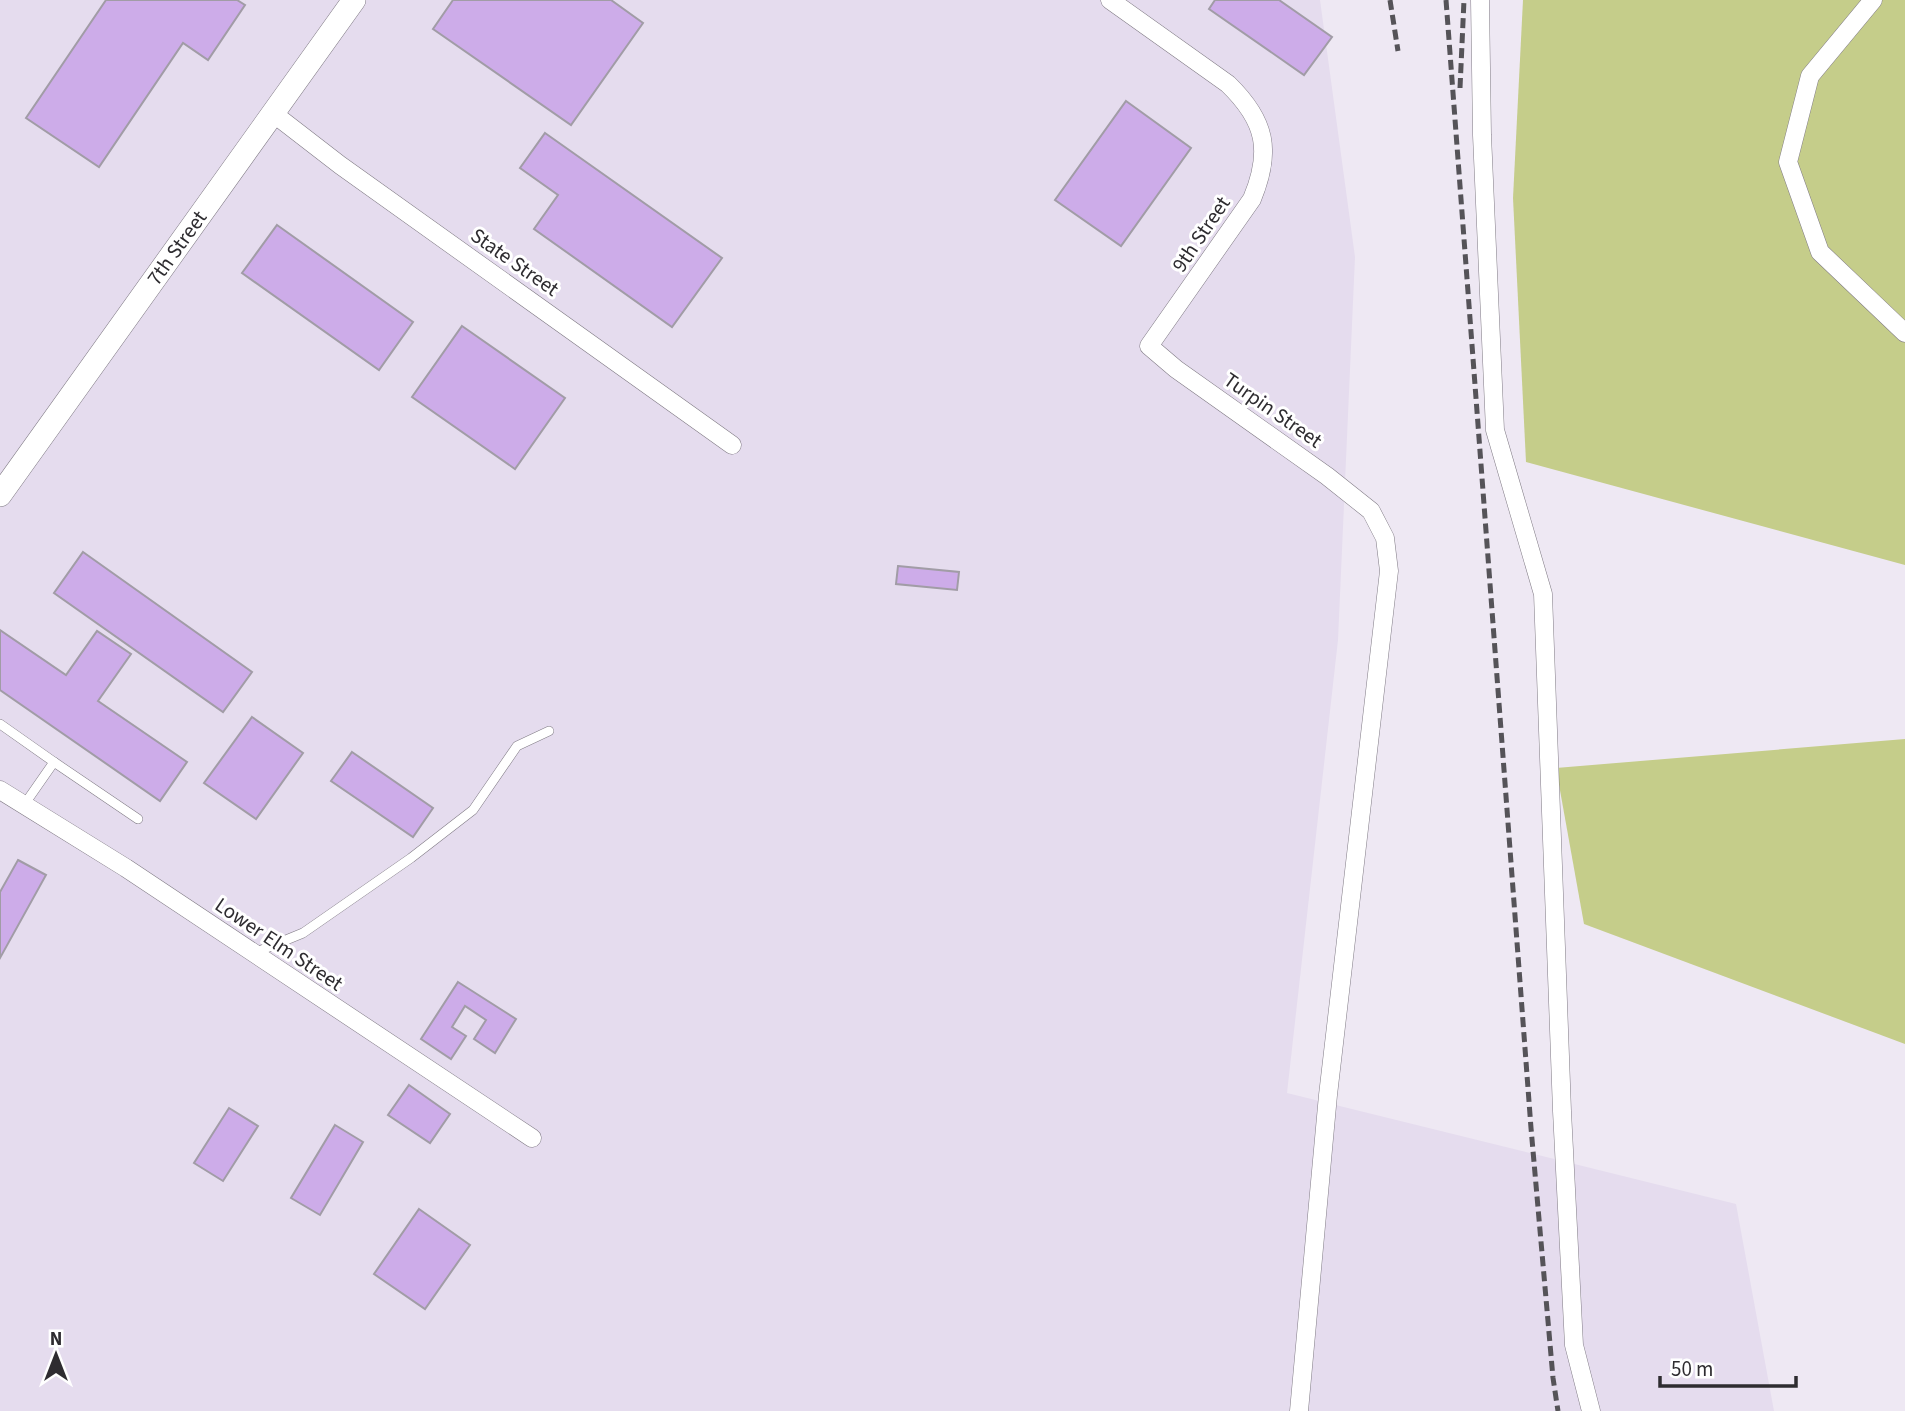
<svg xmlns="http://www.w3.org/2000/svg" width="1905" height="1411" font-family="'Source Sans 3',sans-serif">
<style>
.built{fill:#e5dcee}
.green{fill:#c5cd8a}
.building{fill:#cdace9;stroke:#a19ca6;stroke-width:2}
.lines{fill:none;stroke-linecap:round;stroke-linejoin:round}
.service-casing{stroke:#807b85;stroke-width:10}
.minor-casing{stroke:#807b85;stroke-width:19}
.tertiary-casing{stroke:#807b85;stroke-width:24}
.service{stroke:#fff;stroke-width:9}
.minor{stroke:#fff;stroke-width:18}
.tertiary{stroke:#fff;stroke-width:23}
.rail{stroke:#555358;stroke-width:5;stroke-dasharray:10 5;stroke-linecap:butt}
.labels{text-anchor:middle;stroke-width:6;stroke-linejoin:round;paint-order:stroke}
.street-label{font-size:21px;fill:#2e2c30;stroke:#fff}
</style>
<rect width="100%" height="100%" fill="#eee8f3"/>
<!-- built -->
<path class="built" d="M0 0H1320L1355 257 1338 640 1287 1093 1736 1204 1774 1411H0Z"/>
<!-- green -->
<g class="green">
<path d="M1523 0H1905V565L1526 462 1513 198Z"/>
<path d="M1905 739V1044L1584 924 1556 768Z"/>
</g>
<!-- building -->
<g class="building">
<path d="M106 0H237L245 5 208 60 183 43 99 167 26 118Z"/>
<path d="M453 0H611L643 23 571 125 433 29Z"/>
<path d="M1215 0H1279L1332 37 1304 75 1209 9Z"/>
<path d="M1126 101 1191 148 1121 246 1055 200Z"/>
<path d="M545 133 722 258 672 327 534 229 558 195 520 168Z"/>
<path d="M277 225 413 322 379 370 242 273Z"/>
<path d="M462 326 565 398 515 469 412 397Z"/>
<path d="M83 552 252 672 223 712 54 593Z"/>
<path d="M898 566 959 572 957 590 896 584Z"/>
<path d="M0 630 66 675 97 631 131 654 98 701 187 762 160 801 0 690Z"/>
<path d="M252 717 303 753 256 819 204 783Z"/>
<path d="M352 752 433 808 413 837 331 781Z"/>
<path d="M18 860 46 875 0 958V892Z"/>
<path d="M458 982 516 1019 495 1053 474 1039 486 1020 465 1006 452 1027 466 1036 451 1059 421 1039Z"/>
<path d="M409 1085 450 1114 430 1143 388 1115Z"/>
<path d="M229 1108 258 1126 223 1181 194 1163Z"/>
<path d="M335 1125 363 1142 320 1215 291 1198Z"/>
<path d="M419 1209 470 1245 425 1309 374 1274Z"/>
</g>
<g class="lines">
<defs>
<g id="service">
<path d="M0 724 54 762 24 805"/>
<path d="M54 762 138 819"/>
<path d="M254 953 303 933 411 858 473 810 517 746 549 731"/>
</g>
<g id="minor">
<path d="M1110 0 1228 84C1266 121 1272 151 1252 199L1149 346 1176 369 1327 476 1371 511 1385 538 1389 571 1328 1095 1299 1411"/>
<path d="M1480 0 1482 135 1495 430 1543 594 1562 1111 1574 1345 1591 1411"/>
<path d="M1873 0 1810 76 1788 162 1820 252 1905 333"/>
<path d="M274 114 340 165 732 445"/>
<path d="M0 790 126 868 532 1138"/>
</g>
<g id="tertiary">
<path id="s1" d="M0 495 354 0"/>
</g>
</defs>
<!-- service casing -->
<use href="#service" class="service-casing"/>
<!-- minor casing -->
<use href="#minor" class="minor-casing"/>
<!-- tertiary casing -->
<use href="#tertiary" class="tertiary-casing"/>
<!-- service -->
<use href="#service" class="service"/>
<!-- minor -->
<use href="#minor" class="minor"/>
<!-- tertiary -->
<use href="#tertiary" class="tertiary"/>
<!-- rail -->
<g class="rail">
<path d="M1390 0 1398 51"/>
<path d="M1446 0 1531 1128 1553 1378 1558 1411"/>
<path d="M1460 88 1464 0"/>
</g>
</g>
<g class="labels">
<!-- street labels -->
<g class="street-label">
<text transform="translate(1201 234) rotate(-56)" y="7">9th Street</text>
<text dy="7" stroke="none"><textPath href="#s1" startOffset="304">7th Street</textPath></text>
<text transform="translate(515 262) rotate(35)" y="7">State Street</text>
<text transform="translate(1273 410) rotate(35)" y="7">Turpin Street</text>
<text transform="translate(279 944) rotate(34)" y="7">Lower Elm Street</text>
</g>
</g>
<!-- north arrow -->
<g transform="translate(56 1355)" stroke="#ffffff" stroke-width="5" paint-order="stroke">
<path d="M0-5L12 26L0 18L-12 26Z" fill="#2e2c30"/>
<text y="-10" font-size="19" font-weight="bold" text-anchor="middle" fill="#2e2c30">N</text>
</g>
<!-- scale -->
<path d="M1660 1376v10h136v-10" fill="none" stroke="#2e2c30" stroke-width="3.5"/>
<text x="1671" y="1376" font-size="21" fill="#2e2c30" stroke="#ffffff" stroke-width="5" paint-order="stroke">50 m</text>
</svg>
